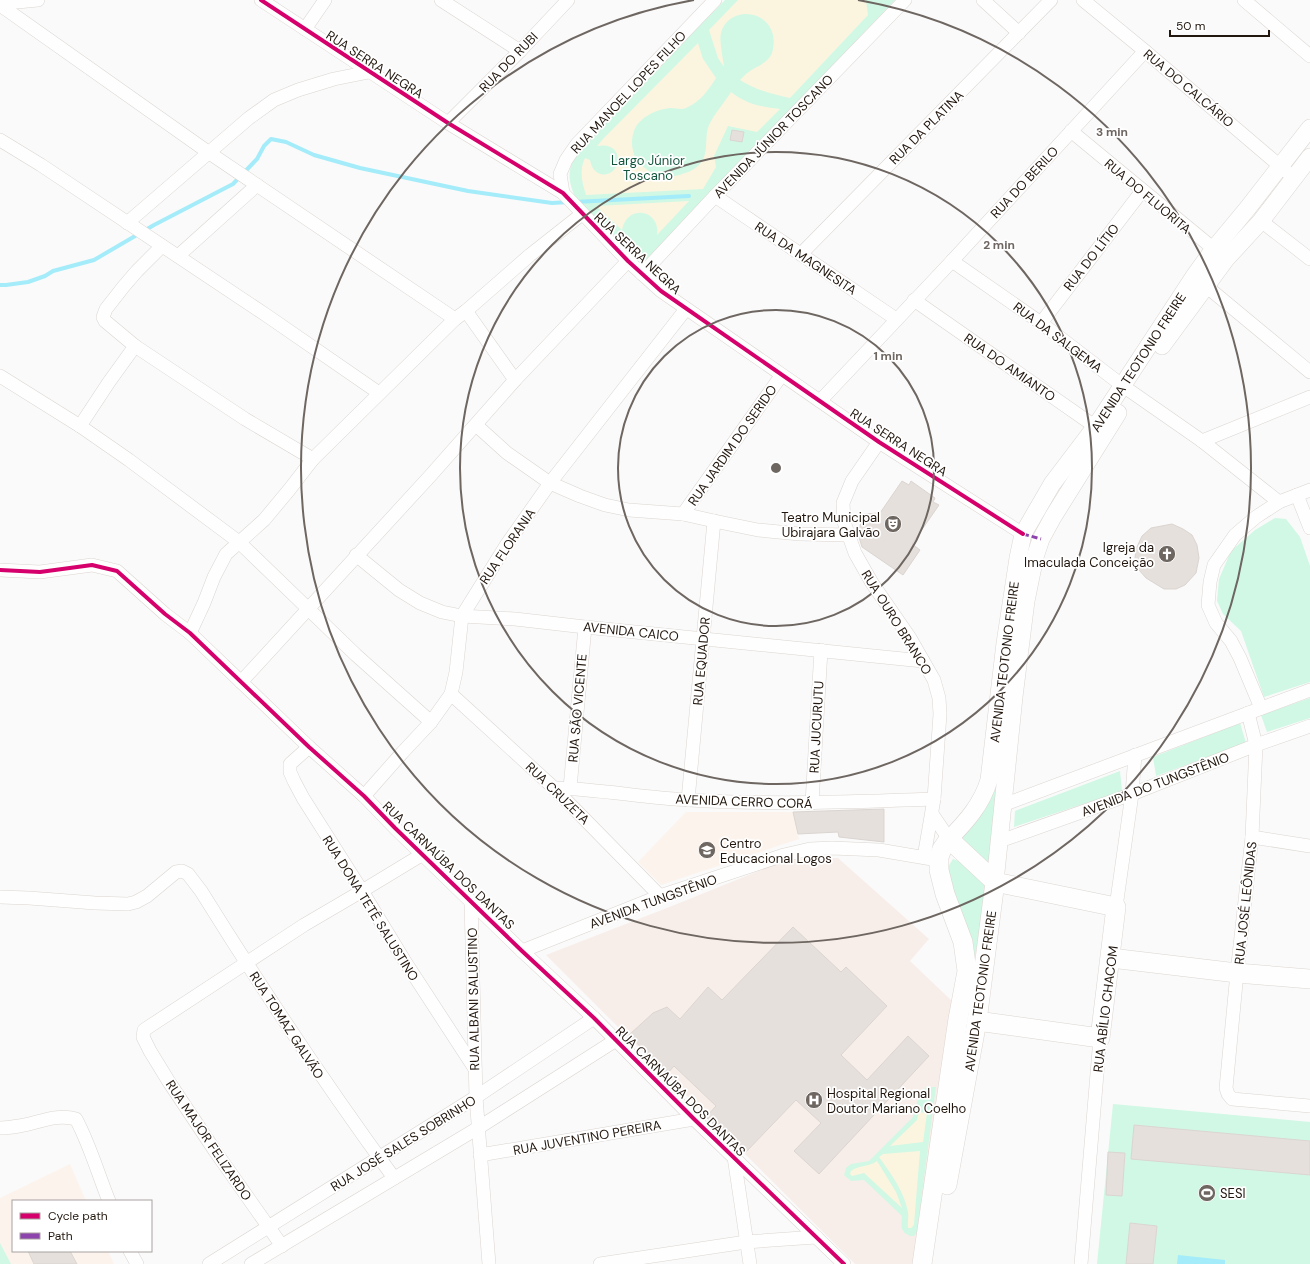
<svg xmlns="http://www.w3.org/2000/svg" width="1310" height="1264" font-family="'DM Sans',sans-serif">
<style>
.built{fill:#fcf3ec}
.medical{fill:#f8eee9}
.green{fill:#d0f8e5}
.sand{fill:#fbf5e0}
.water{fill:#a4ecf9}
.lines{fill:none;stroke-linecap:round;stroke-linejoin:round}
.stream{stroke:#a4ecf9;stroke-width:4}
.building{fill:#e6e0dc;stroke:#dbd5d1}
.minor-casing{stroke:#dbd5d0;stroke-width:14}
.tertiary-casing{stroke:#dbd5d0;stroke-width:18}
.secondary-casing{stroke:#dbd5d0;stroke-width:20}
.minor{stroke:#fefefe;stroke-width:13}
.tertiary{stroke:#fefefe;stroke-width:17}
.secondary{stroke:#fefefe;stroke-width:19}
.quiet{stroke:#8e44ad;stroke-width:3;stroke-dasharray:6 3;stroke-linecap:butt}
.cycleway-casing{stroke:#fff;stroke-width:6}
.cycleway{stroke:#d6006c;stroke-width:4}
.ring{fill:none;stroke:#6e6661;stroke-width:2}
.labels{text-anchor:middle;stroke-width:3.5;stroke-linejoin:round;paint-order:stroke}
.street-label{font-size:13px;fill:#22170e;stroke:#fff}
.park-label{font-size:13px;fill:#13553c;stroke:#fff}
.poi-label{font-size:13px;fill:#22170e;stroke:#fff;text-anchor:start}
.centre{fill:#6e6661;stroke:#fff;stroke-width:2}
.ring-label{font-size:12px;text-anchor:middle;font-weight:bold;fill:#6e6661;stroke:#fff;stroke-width:3.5;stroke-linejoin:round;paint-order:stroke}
</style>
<rect width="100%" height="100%" fill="#fafafa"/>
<!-- built -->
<g class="built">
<path d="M686 812H793L799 839 661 885 638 862Z"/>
<path d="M70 1164 86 1201H13V1251H108L114 1264H0V1198Z"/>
</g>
<!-- medical -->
<path class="medical" d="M838 858 929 939 910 961 952 1001 915 1264H855L546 955 672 906 788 859Z"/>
<!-- green -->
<g class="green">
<path d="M725 0H895L643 263 576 199C563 171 571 162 588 139Z"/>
<path d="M1275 518 1286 519 1300 537 1310 566V682L1264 697 1241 631 1223 614 1217 601 1219 579 1231 551 1255 530Z"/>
<path d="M1310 698V718L1267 732 1261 715Z"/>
<path d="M1240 723 1246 743 1156 776 1153 757Z"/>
<path d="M1120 771 1122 791 1014 827 1015 811Z"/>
<path d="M996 788 990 870 958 842 978 820Z"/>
<path d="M953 859 966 864 985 884 986 894 973 968 948 867Z"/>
<path d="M926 1087H936L917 1232 914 1236H910C900 1232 901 1225 902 1216L864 1180 851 1181 844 1175 846 1168 851 1164 869 1161 913 1117 919 1095Z"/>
<path d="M1113 1104 1310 1122V1264H1097Z"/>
<path d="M0 1243 11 1264H0Z"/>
</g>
<!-- sand -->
<g class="sand">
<path d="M738 0H866L868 15 790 98C773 95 754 89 740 80 742 78 744 76 746 74 755 66 768 64 772 53 774 47 774 40 773 35 766 7 727 8 721 33 719 41 723 58 724 67L718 58 709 30Z"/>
<path d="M698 43 703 59 716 78C708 91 700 102 686 108 682 110 676 108 671 108 657 109 639 117 634 131 630 141 632 158 641 165 655 177 667 180 685 173 692 171 698 167 702 161 709 150 704 136 709 125 714 114 724 103 731 92 748 105 759 106 780 109L757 132 728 126 714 156 716 167 703 189 586 195C582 183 579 170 585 158L590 160C591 165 593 170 598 173 620 183 629 140 597 146L604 138Z"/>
<path d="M689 201 657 235C661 210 627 203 622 230L596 206Z"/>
<path d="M919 1112 927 1113 923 1142 890 1146 917 1120Z"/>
<path d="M920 1151 914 1224 913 1226 911 1228H908C907 1223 909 1217 908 1212 904 1191 891 1174 879 1157L883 1154Z"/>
<path d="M877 1161 896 1192 902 1208 864 1173 852 1176 850 1174 851 1171C859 1165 869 1167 877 1161Z"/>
</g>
<!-- water -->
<path class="water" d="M1178 1255 1225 1260V1264H1177Z"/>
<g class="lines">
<!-- stream -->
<g class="stream">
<path d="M575 202 689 196"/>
<path d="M0 285H6L28 282 45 276 53 271 94 260 154 225 233 184 257 159 264 146 271 139 286 142 314 155 360 168 468 191 552 203 569 202"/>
</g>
</g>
<!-- building -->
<g class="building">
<path d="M732 130 744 132 742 142 730 140Z"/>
<path d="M902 481 909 485 911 481 935 498 933 502 939 505 912 544 920 550 903 575 862 547 858 534 863 514 880 513Z"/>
<path d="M1172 524 1183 529 1192 535 1197 545 1199 558 1196 573 1185 585 1176 589H1164L1146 578 1139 570 1135 558 1136 549 1142 536 1151 528Z"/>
<path d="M884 809V842L839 837 838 832 798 834 793 812Z"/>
<path d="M793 927 841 972 846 967 887 1006 841 1055 867 1080 908 1036 929 1056 819 1174 794 1151 821 1123 796 1100 745 1153 706 1117 716 1106 674 1066 667 1074 629 1035 653 1013 667 1007 680 1019 708 987 722 1000Z"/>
<path d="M1134 1125 1310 1141V1175L1131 1159Z"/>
<path d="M1108 1152 1125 1153 1122 1196 1106 1195Z"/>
<path d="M1130 1223 1157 1226 1153 1264H1126Z"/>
<path d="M28 1251H70L77 1264H34Z"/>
</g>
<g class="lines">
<defs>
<g id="minor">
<path d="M9 0 17 2 38 0"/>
<path d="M261 0 448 123 563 193 628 261 661 291 879 442 1023 534"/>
<path d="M441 0 520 51"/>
<path d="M983 0 1019 33"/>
<path d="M1083 0 1145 51 1287 172"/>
<path d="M1244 0 1310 56"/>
<path d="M0 5 208 152 455 319"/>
<path d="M305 29 325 0"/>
<path d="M448 123 520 51 568 0"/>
<path d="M1071 131 1220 254"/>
<path d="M0 140 41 165 266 315 379 393"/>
<path d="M563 193 560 174 566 160 577 144 715 0"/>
<path d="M715 196 896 319"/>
<path d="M1261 221 1310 259"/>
<path d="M127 223 249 118 274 100 298 90 334 79 369 72"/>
<path d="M162 246 137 271 124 286 106 309 103 317 105 321 135 346 245 419 313 459"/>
<path d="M801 254 1051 0"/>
<path d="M178 256 257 185"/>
<path d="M952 261 1041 323 1123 386 1202 441 1279 502"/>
<path d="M642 274 715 196 905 0"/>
<path d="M1206 286 1310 372"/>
<path d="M914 300 1103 432"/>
<path d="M466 311 515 380"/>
<path d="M1041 323 1142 191"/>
<path d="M0 376 80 426 129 460 239 542 356 655 431 722"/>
<path d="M820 401 952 261 1145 51"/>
<path d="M476 425 507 453 550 483 580 496 605 505 629 510 683 514 714 521 758 530 800 534 848 535"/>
<path d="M80 426 109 382 135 346"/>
<path d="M1202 441 1310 397"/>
<path d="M879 442 852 481 843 503 844 522 855 553 872 583 910 638 934 680 939 698 940 714 934 799 924 857"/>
<path d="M1297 495 1310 528"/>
<path d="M683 514 781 376"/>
<path d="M356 555 399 590 420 603 442 612 462 616 515 619 585 627 923 661"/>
<path d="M0 570 40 572 92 565 117 571 165 614 190 633 309 747 364 796 395 828 522 951 594 1018 694 1119 844 1264"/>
<path d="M190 633 204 603 214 577 226 554 264 520 289 490 313 459 455 319 466 311 530 255 582 214"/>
<path d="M241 682 431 475 515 380 628 261"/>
<path d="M451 694 554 788 660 896"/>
<path d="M1261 708 1240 658 1231 641 1216 623 1208 605 1210 582 1214 565 1235 535 1256 517 1279 502 1310 490"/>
<path d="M1248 713 1256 745 1252 837 1237 973 1226 1088 1228 1094 1232 1099 1310 1106"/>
<path d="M309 747 290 764V772L294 781 303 798 362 891 404 960 475 1069"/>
<path d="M554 788C600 789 644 798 690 800 771 805 853 802 934 799"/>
<path d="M570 788 585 627"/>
<path d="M364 796 402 753 431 722 451 694 456 672 462 616 507 544 550 483 686 309"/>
<path d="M688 800 714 521"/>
<path d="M812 803 821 650"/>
<path d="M1003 805 1310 690"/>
<path d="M932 814 949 839"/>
<path d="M1252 837 1310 846"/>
<path d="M1000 841 1132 794 1256 745 1310 726"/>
<path d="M0 897 29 898 95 903 128 904 136 902 147 896 176 872 182 871 188 874 201 891C262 989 326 1085 394 1178"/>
<path d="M471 902 476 1097 489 1264"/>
<path d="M1116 907 1132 794 1135 755"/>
<path d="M522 951 660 896 784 855 810 849 832 848 879 850 932 859"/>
<path d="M0 1128C6 1128 13 1127 19 1126 38 1123 57 1113 76 1119 90 1145 98 1174 109 1201"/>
<path d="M480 1155 694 1119"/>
<path d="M734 1157 750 1264"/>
<path d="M282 1246 215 1151 169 1082 150 1051 143 1037 144 1030 304 925 362 891 423 854"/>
<path d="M130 1251 137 1264"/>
<path d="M209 1264 476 1097 594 1018"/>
<path d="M251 1264 478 1128 616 1040"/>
<path d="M600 1264 746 1242 816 1237"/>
<path d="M1081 1264 1100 1038"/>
</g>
<g id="tertiary">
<path d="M1162 346 1226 259 1261 221 1310 157"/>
<path d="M949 839C966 822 982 804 989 780L1005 643 1018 558 1023 534 1052 484 1096 426 1195 275 1213 250 1247 209 1310 128"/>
<path d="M995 882 1014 697 1026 601 1035 557 1041 539 1053 517 1118 413"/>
</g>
<g id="secondary">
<path d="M1111 958 1237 973 1310 979"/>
<path d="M947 1185 977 1021 995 882"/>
<path d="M922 1264 958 1019 967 971 963 942 945 894 939 870V857L942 849 949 839 995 882 1116 907 1100 1038 977 1021"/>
</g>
</defs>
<!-- minor casing -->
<use href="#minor" class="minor-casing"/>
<!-- tertiary casing -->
<use href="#tertiary" class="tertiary-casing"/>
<!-- secondary casing -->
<use href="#secondary" class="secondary-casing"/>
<!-- minor -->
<use href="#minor" class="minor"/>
<!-- tertiary -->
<use href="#tertiary" class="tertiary"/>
<!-- secondary -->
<use href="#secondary" class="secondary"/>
<!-- quiet -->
<path class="quiet" d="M1023 534 1041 539"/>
<defs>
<g id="cycleway">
<path d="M261 0 448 123 563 193 628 261 661 291 879 442 1023 534"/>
<path d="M0 570 40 572 92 565 117 571 165 614 190 633 309 747 364 796 395 828 522 951 594 1018 694 1119 844 1264"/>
</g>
</defs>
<!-- cycleway casing -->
<use href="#cycleway" class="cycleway-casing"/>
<!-- cycleway -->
<use href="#cycleway" class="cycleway"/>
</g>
<!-- distance rings -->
<g class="ring">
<circle cx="776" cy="468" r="158"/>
<circle cx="776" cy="468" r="316"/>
<path d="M858 0A475 475 0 1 1 694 0"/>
</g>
<!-- icons -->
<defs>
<symbol id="theatre-disc" viewBox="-11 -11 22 22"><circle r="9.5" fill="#6e6661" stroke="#fff"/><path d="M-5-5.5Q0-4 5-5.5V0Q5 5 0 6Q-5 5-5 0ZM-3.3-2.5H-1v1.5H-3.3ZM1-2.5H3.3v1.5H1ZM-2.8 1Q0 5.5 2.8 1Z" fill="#fff"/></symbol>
<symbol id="church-disc" viewBox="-11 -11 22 22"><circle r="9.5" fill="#6e6661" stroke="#fff"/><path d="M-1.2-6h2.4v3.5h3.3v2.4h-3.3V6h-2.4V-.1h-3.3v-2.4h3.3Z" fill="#fff"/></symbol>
<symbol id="school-disc" viewBox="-11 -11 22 22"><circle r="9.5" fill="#6e6661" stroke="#fff"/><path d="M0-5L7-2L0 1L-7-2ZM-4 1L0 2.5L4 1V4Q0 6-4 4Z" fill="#fff"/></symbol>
<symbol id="hospital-disc" viewBox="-11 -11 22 22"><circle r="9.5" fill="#6e6661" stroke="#fff"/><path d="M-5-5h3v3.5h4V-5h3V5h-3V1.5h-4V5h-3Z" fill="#fff"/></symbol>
<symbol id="stadium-disc" viewBox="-11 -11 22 22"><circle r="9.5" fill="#6e6661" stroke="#fff"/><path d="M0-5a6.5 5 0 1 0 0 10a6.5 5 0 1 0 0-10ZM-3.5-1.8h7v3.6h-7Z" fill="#fff"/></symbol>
</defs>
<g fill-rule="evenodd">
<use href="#theatre-disc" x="883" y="514" width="20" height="20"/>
<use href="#church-disc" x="1157" y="544" width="20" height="20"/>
<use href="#school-disc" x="697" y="840" width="20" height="20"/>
<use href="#hospital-disc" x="804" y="1090" width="20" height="20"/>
<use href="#stadium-disc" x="1197" y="1183" width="20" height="20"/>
</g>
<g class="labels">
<!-- street labels -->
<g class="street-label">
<text transform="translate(508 62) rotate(-46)" y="5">RUA DO RUBI</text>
<text transform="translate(375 64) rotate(33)" y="5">RUA SERRA NEGRA</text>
<text transform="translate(1189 88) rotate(40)" y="5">RUA DO CALCÁRIO</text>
<text transform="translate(628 92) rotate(-47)" y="5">RUA MANOEL LOPES FILHO</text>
<text transform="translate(926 127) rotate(-45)" y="5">RUA DA PLATINA</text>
<text transform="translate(773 136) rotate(-46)" y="5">AVENIDA JÚNIOR TOSCANO</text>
<text transform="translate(1024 182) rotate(-47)" y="5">RUA DO BERILO</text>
<text transform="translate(1148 196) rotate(40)" y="5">RUA DO FLUORITA</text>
<text transform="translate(638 253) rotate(43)" y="5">RUA SERRA NEGRA</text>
<text transform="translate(1091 257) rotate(-52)" y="5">RUA DO LÍTIO</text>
<text transform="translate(806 258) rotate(34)" y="5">RUA DA MAGNESITA</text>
<text transform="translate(1058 337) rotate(37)" y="5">RUA DA SALGEMA</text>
<text transform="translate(1138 362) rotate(-57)" y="5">AVENIDA TEOTONIO FREIRE</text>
<text transform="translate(1010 367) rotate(35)" y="5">RUA DO AMIANTO</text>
<text transform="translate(899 442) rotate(33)" y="5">RUA SERRA NEGRA</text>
<text transform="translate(732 445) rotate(-55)" y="5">RUA JARDIM DO SERIDO</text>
<text transform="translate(507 546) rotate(-56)" y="5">RUA FLORANIA</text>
<text transform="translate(897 622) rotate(58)" y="5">RUA OURO BRANCO</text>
<text transform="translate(631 631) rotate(6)" y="5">AVENIDA CAICO</text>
<text transform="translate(701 661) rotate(-85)" y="5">RUA EQUADOR</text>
<text transform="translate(1004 662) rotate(-83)" y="5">AVENIDA TEOTONIO FREIRE</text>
<text transform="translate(577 708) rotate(-85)" y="5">RUA SÃO VICENTE</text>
<text transform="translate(816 727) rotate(-87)" y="5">RUA JUCURUTU</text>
<text transform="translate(1155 784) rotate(-21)" y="5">AVENIDA DO TUNGSTÊNIO</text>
<text transform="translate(558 793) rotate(44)" y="5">RUA CRUZETA</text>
<text transform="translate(744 801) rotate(2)" y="5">AVENIDA CERRO CORÁ</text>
<text transform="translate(449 865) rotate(44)" y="5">RUA CARNAÚBA DOS DANTAS</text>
<text transform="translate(653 901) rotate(-20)" y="5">AVENIDA TUNGSTÊNIO</text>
<text transform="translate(1245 903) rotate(-84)" y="5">RUA JOSÉ LEÔNIDAS</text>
<text transform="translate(371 908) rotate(58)" y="5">RUA DONA TETÊ SALUSTINO</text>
<text transform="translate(980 991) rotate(-82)" y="5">AVENIDA TEOTONIO FREIRE</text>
<text transform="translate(473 999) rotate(-91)" y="5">RUA ALBANI SALUSTINO</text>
<text transform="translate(1105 1009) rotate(-83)" y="5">RUA ABÍLIO CHACOM</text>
<text transform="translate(287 1025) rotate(57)" y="5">RUA TOMAZ GALVÃO</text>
<text transform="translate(681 1091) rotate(45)" y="5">RUA CARNAÚBA DOS DANTAS</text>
<text transform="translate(587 1137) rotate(-10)" y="5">RUA JUVENTINO PEREIRA</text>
<text transform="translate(209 1140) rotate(56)" y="5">RUA MAJOR FELIZARDO</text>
<text transform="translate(403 1143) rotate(-32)" y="5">RUA JOSÉ SALES SOBRINHO</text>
</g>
<!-- park labels -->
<g class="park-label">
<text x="648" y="165">Largo Júnior<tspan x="648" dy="15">Toscano</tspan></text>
</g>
<!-- poi labels -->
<g class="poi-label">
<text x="880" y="522" text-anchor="end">Teatro Municipal<tspan x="880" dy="15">Ubirajara Galvão</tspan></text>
<text x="1154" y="552" text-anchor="end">Igreja da<tspan x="1154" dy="15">Imaculada Conceição</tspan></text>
<text x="720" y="848">Centro<tspan x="720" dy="15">Educacional Logos</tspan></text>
<text x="827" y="1098">Hospital Regional<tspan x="827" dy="15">Doutor Mariano Coelho</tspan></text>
<text x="1220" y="1198">SESI</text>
</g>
</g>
<circle cx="776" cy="468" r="6" class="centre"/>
<g class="ring-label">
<text x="1112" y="136">3 min</text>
<text x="999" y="249">2 min</text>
<text x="888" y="360">1 min</text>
</g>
<!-- legend -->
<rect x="12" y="1200" width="140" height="52" fill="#ffffff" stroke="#a7a29f"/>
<rect x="20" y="1213" width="20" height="6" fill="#d6006c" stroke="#a7a29f"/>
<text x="48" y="1220" font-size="12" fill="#22170e">Cycle path</text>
<rect x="20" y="1233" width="20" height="6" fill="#8e44ad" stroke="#a7a29f"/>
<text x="48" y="1240" font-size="12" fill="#22170e">Path</text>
<!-- scale -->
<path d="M1170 30v6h99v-6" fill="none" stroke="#22170e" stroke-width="2"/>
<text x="1176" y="30" font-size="12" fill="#22170e" stroke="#ffffff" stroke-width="3" paint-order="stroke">50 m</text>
</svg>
